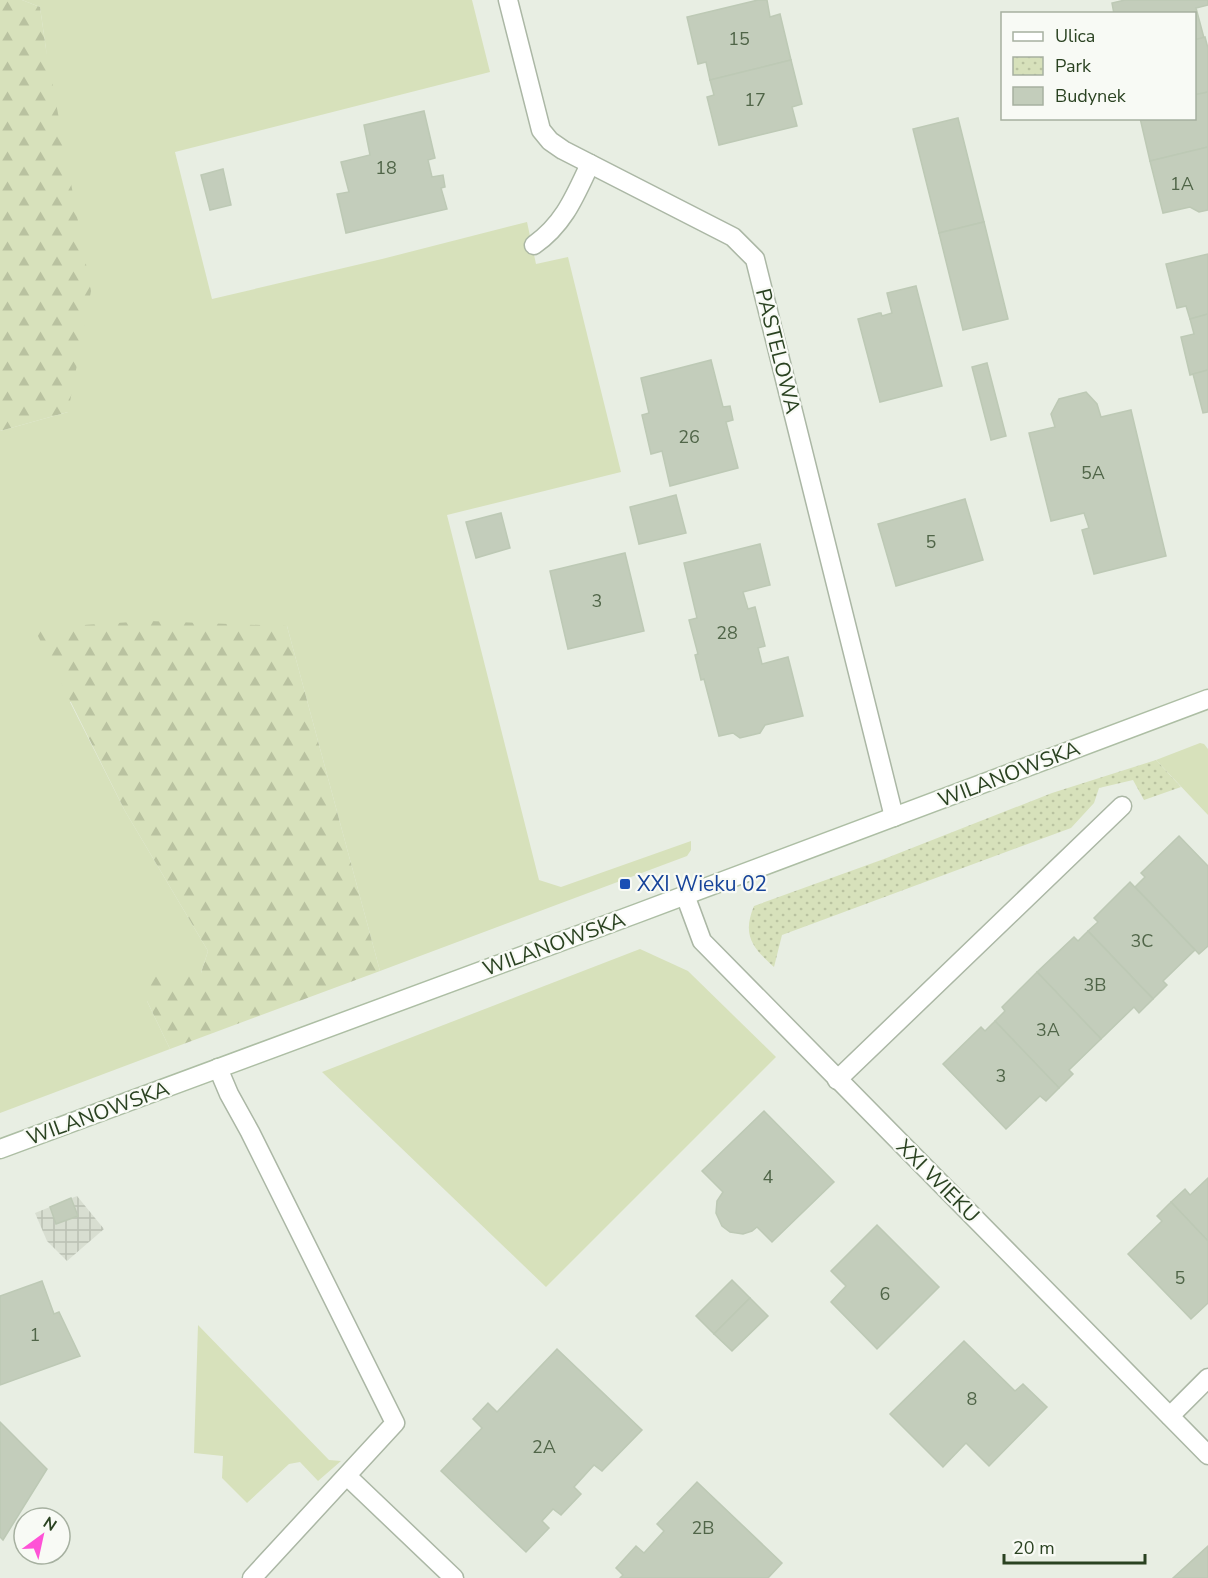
<svg xmlns="http://www.w3.org/2000/svg" width="1208" height="1578" font-family="'Nunito Sans',sans-serif">
<style>
.industrial{fill:url(#industrial-grid)}
.grass{fill:#d7e1bb}
.forest{fill:url(#forest-firs)}
.park{fill:url(#park-dots)}
.building{fill:#c3cdbb;stroke:#bdc9b5;stroke-width:1.5}
.lines{fill:none;stroke-linecap:round;stroke-linejoin:round}
.lane-casing{stroke:#abb7a5;stroke-width:21}
.street-casing{stroke:#abb7a5;stroke-width:21}
.secondary-casing{stroke:#adbea4;stroke-width:21}
.lane{stroke:#fff;stroke-width:18}
.street{stroke:#fff;stroke-width:18}
.secondary{stroke:#fff;stroke-width:18}
.transit-dot{fill:#1a4fb4;stroke:#f8faf5;stroke-width:2}
.labels{text-anchor:middle;stroke-width:4.5;stroke-linejoin:round;paint-order:stroke}
.number-label{font-size:18px;fill:#506548}
.street-label{font-size:21px;fill:#2a4221;stroke:#f8faf5}
.transit-label{font-size:21px;fill:#164399;stroke:#f8faf5;text-anchor:start}
</style>
<defs>
<pattern id="industrial-grid" width="8" height="8" patternUnits="userSpaceOnUse" patternTransform="scale(1.5)"><rect width="8" height="8" fill="#d8ded1"/><path d="M0 4h8M4 0v8" fill="none" stroke="#bac0b3"/></pattern>
<pattern id="forest-firs" width="22" height="20" patternUnits="userSpaceOnUse" patternTransform="scale(1.5)"><rect width="22" height="20" fill="#d7e1bb"/><path d="M5 1l3.5 6h-7zM16 11l3.5 6h-7z" fill="#b9c2a0"/></pattern>
<pattern id="park-dots" width="8" height="8" patternUnits="userSpaceOnUse" patternTransform="scale(1.5)"><rect width="8" height="8" fill="#d7e1bb"/><path d="M2 2h.1M6 6h.1" fill="none" stroke="#b9c2a0" stroke-width="1.8" stroke-linecap="round"/></pattern>
</defs>
<rect width="100%" height="100%" fill="#e8eee3"/>
<!-- industrial -->
<path class="industrial" d="M77 1196 104 1229 67 1261 47 1241 35 1213Z"/>
<!-- grass -->
<g class="grass">
<path d="M22 0H472L490 72 175 152 212 299 382 259 527 222 536 264 568 257 621 472 447 515 539 880 561 887 691 841V850L687 856 380 971 287 626 70 702 125 811 208 951 201 973 147 1001 170 1049 0 1113V431L68 412 46 49 40 7Z"/>
<path d="M1200 743 1204 744 1208 749V815L1156 760Z"/>
<path d="M640 949 688 971 776 1057 546 1287 322 1072Z"/>
<path d="M198 1325 329 1460 341 1461 318 1481 300 1462 289 1464 247 1503 222 1478 223 1456 194 1453Z"/>
</g>
<!-- forest -->
<g class="forest">
<path d="M0 0H22L40 7 46 49 91 291 68 412 0 431Z"/>
<path d="M149 621 287 626 380 971 170 1049 147 1001 149 977 201 973 208 951 125 811 34 628Z"/>
</g>
<!-- park -->
<path class="park" d="M1156 760 1181 787 1144 800 1133 780 1099 788 1094 803 1071 828 782 935 774 967C752 947 742 935 754 906L884 859 1052 793Z"/>
<!-- building -->
<g class="building">
<path d="M758 0H767L770 17 780 14 791 60 710 80 706 62 698 64 687 17Z"/>
<path d="M1125 0H1208V5L1196 8 1204 38 1194 40V14H1114L1112 3Z"/>
<path d="M1205 37 1208 48V92L1194 95V40Z"/>
<path d="M791 60 802 104 792 107 797 126 719 145 707 97 714 95 710 80Z"/>
<path d="M1208 92V147L1150 161 1140 118H1194V95Z"/>
<path d="M424 111 435 158 428 160 432 177 443 175 445 187 441 188 447 209 346 233 337 194 349 192 341 162 370 155 364 125Z"/>
<path d="M958 118 984 222 939 233 913 129Z"/>
<path d="M1208 147V210L1199 212 1190 207 1163 213 1150 161Z"/>
<path d="M223 169 231 205 210 210 201 175Z"/>
<path d="M984 222 1008 319 963 330 939 233Z"/>
<path d="M1208 254V314L1190 319 1186 306 1177 308 1166 264Z"/>
<path d="M916 286 942 386 880 402 858 319 879 313H881L882 316 892 313 887 293Z"/>
<path d="M1208 314V370L1190 375 1181 337 1194 334 1190 319Z"/>
<path d="M711 360 723 407 730 406 733 420 726 422 738 468 670 486 662 451 651 454 642 415 649 413 641 378Z"/>
<path d="M987 363 1006 436 991 440 972 367Z"/>
<path d="M1208 370V412L1203 413 1193 374Z"/>
<path d="M1086 392 1097 404 1101 417 1131 410 1166 556 1094 574 1082 530 1089 528 1084 513 1051 521 1029 433 1055 427 1051 414 1059 399Z"/>
<path d="M676 495 686 533 639 544 630 507Z"/>
<path d="M965 499 983 560 896 586 878 524Z"/>
<path d="M501 513 510 548 476 558 466 522Z"/>
<path d="M760 544 770 585 743 592 748 609 755 607 765 646 758 648 762 664 788 657 803 716 765 725 760 733 740 738 733 733 719 736 704 679 701 680 695 655 698 654 689 620 697 618 684 563Z"/>
<path d="M625 553 644 631 568 649 550 571Z"/>
<path d="M1179 836 1208 866V946L1199 954 1135 887 1145 877 1141 873Z"/>
<path d="M1130 882 1195 950 1163 981 1167 985 1153 999 1088 931 1098 922 1094 918Z"/>
<path d="M1088 931 1153 999 1139 1013 1134 1007 1101 1039 1037 972 1074 937 1078 941Z"/>
<path d="M1037 972 1101 1039 1069 1070 1073 1074 1059 1088 995 1021 1005 1011 1002 1007Z"/>
<path d="M995 1021 1059 1088 1046 1101 1040 1096 1006 1129 943 1064 981 1027 985 1031Z"/>
<path d="M764 1111 834 1182 772 1242 757 1227 752 1231 743 1234 730 1232 722 1226 716 1213 717 1201 723 1192 702 1171Z"/>
<path d="M1208 1178V1241L1171 1202 1185 1189 1190 1195Z"/>
<path d="M71 1198 78 1216 56 1224 50 1207Z"/>
<path d="M1171 1202 1208 1241V1303L1191 1319 1128 1254 1162 1221 1157 1216Z"/>
<path d="M877 1225 939 1287 877 1349 831 1302 846 1286 831 1271Z"/>
<path d="M732 1280 750 1298 714 1334 696 1316Z"/>
<path d="M42 1281 54 1314 59 1312 80 1356 0 1385V1296Z"/>
<path d="M750 1298 768 1316 732 1351 714 1334Z"/>
<path d="M964 1341 1015 1391 1023 1384 1047 1407 989 1466 966 1443 943 1467 890 1414Z"/>
<path d="M557 1349 642 1430 602 1471 594 1465 574 1487 581 1494 561 1515 553 1509 542 1521 549 1528 526 1552 441 1471 482 1428 473 1419 488 1403 497 1412Z"/>
<path d="M0 1422 47 1469 3 1540 0 1537Z"/>
<path d="M697 1482 782 1563 768 1578H620L623 1575 616 1568 636 1546 644 1553 664 1531 657 1524Z"/>
<path d="M1208 1546V1578H1173Z"/>
</g>
<g class="lines">
<defs>
<g id="lane">
<path d="M534 245C564 224 575 196 590 164"/>
<path d="M218 1068 229 1094 250 1132 395 1423 252 1578"/>
<path d="M347 1476 454 1578"/>
</g>
<g id="street">
<path d="M508 0 541 130 550 141 563 150 733 237 755 259 894 817"/>
<path d="M685 895 702 941 1208 1455"/>
<path d="M837 1080 1122 806"/>
<path d="M1170 1416 1208 1378"/>
</g>
<path id="secondary" d="M0 1149 638 913 1208 699"/>
</defs>
<!-- lane casing -->
<use href="#lane" class="lane-casing"/>
<!-- street casing -->
<use href="#street" class="street-casing"/>
<!-- secondary casing -->
<use href="#secondary" class="secondary-casing"/>
<!-- lane -->
<use href="#lane" class="lane"/>
<!-- street -->
<use href="#street" class="street"/>
<!-- secondary -->
<use href="#secondary" class="secondary"/>
</g>
<!-- markers -->
<rect class="transit-dot" x="619" y="878" width="12" height="12" rx="3"/>
<g class="labels">
<!-- number labels -->
<g class="number-label">
<text x="739" y="45">15</text>
<text x="755" y="106">17</text>
<text x="386" y="174">18</text>
<text x="1182" y="190">1A</text>
<text x="689" y="443">26</text>
<text x="1093" y="479">5A</text>
<text x="931" y="548">5</text>
<text x="597" y="607">3</text>
<text x="727" y="639">28</text>
<text x="1142" y="947">3C</text>
<text x="1095" y="991">3B</text>
<text x="1048" y="1036">3A</text>
<text x="1001" y="1082">3</text>
<text x="768" y="1183">4</text>
<text x="1180" y="1284">5</text>
<text x="885" y="1300">6</text>
<text x="35" y="1341">1</text>
<text x="972" y="1405">8</text>
<text x="544" y="1453">2A</text>
<text x="703" y="1534">2B</text>
</g>
<!-- street labels -->
<g class="street-label">
<text transform="translate(778 351) rotate(76)" y="7">PASTELOWA</text>
<text transform="translate(1009 774) rotate(-21)" y="7">WILANOWSKA</text>
<text transform="translate(554 944) rotate(-20)" y="7">WILANOWSKA</text>
<text transform="translate(98 1113) rotate(-20)" y="7">WILANOWSKA</text>
<text transform="translate(938 1181) rotate(45)" y="7">XXI WIEKU</text>
</g>
<!-- transit labels -->
<g class="transit-label">
<text x="637" y="891">XXI Wieku 02</text>
</g>
</g>
<!-- legend -->
<rect x="1001" y="12" width="195" height="108" fill="#f8faf5" stroke="#a6b0a0" stroke-width="1.5"/>
<rect x="1013" y="32" width="30" height="9" fill="#ffffff" stroke="#a6b0a0" stroke-width="1.5"/>
<text x="1055" y="42" font-size="18" fill="#2a4221">Ulica</text>
<rect x="1013" y="57" width="30" height="18" fill="url(#park-dots)" stroke="#a6b0a0" stroke-width="1.5"/>
<text x="1055" y="72" font-size="18" fill="#2a4221">Park</text>
<rect x="1013" y="87" width="30" height="18" fill="#c3cdbb" stroke="#a6b0a0" stroke-width="1.5"/>
<text x="1055" y="102" font-size="18" fill="#2a4221">Budynek</text>
<!-- north arrow -->
<g transform="translate(42 1536) rotate(33)"><circle r="28" fill="#f8faf5" stroke="#a6b0a0" stroke-width="1.5"/>
<path d="M0-4.5L10 22L0 15L-10 22Z" fill="#fe52d6"/>
<text y="-9" font-size="16" font-weight="bold" text-anchor="middle" fill="#2a4221">N</text>
</g>
<!-- scale -->
<path d="M1004 1554v9h141v-9" fill="none" stroke="#2a4221" stroke-width="3"/>
<text x="1013" y="1554" font-size="18" fill="#2a4221" stroke="#f8faf5" stroke-width="4.5" paint-order="stroke">20 m</text>
</svg>
